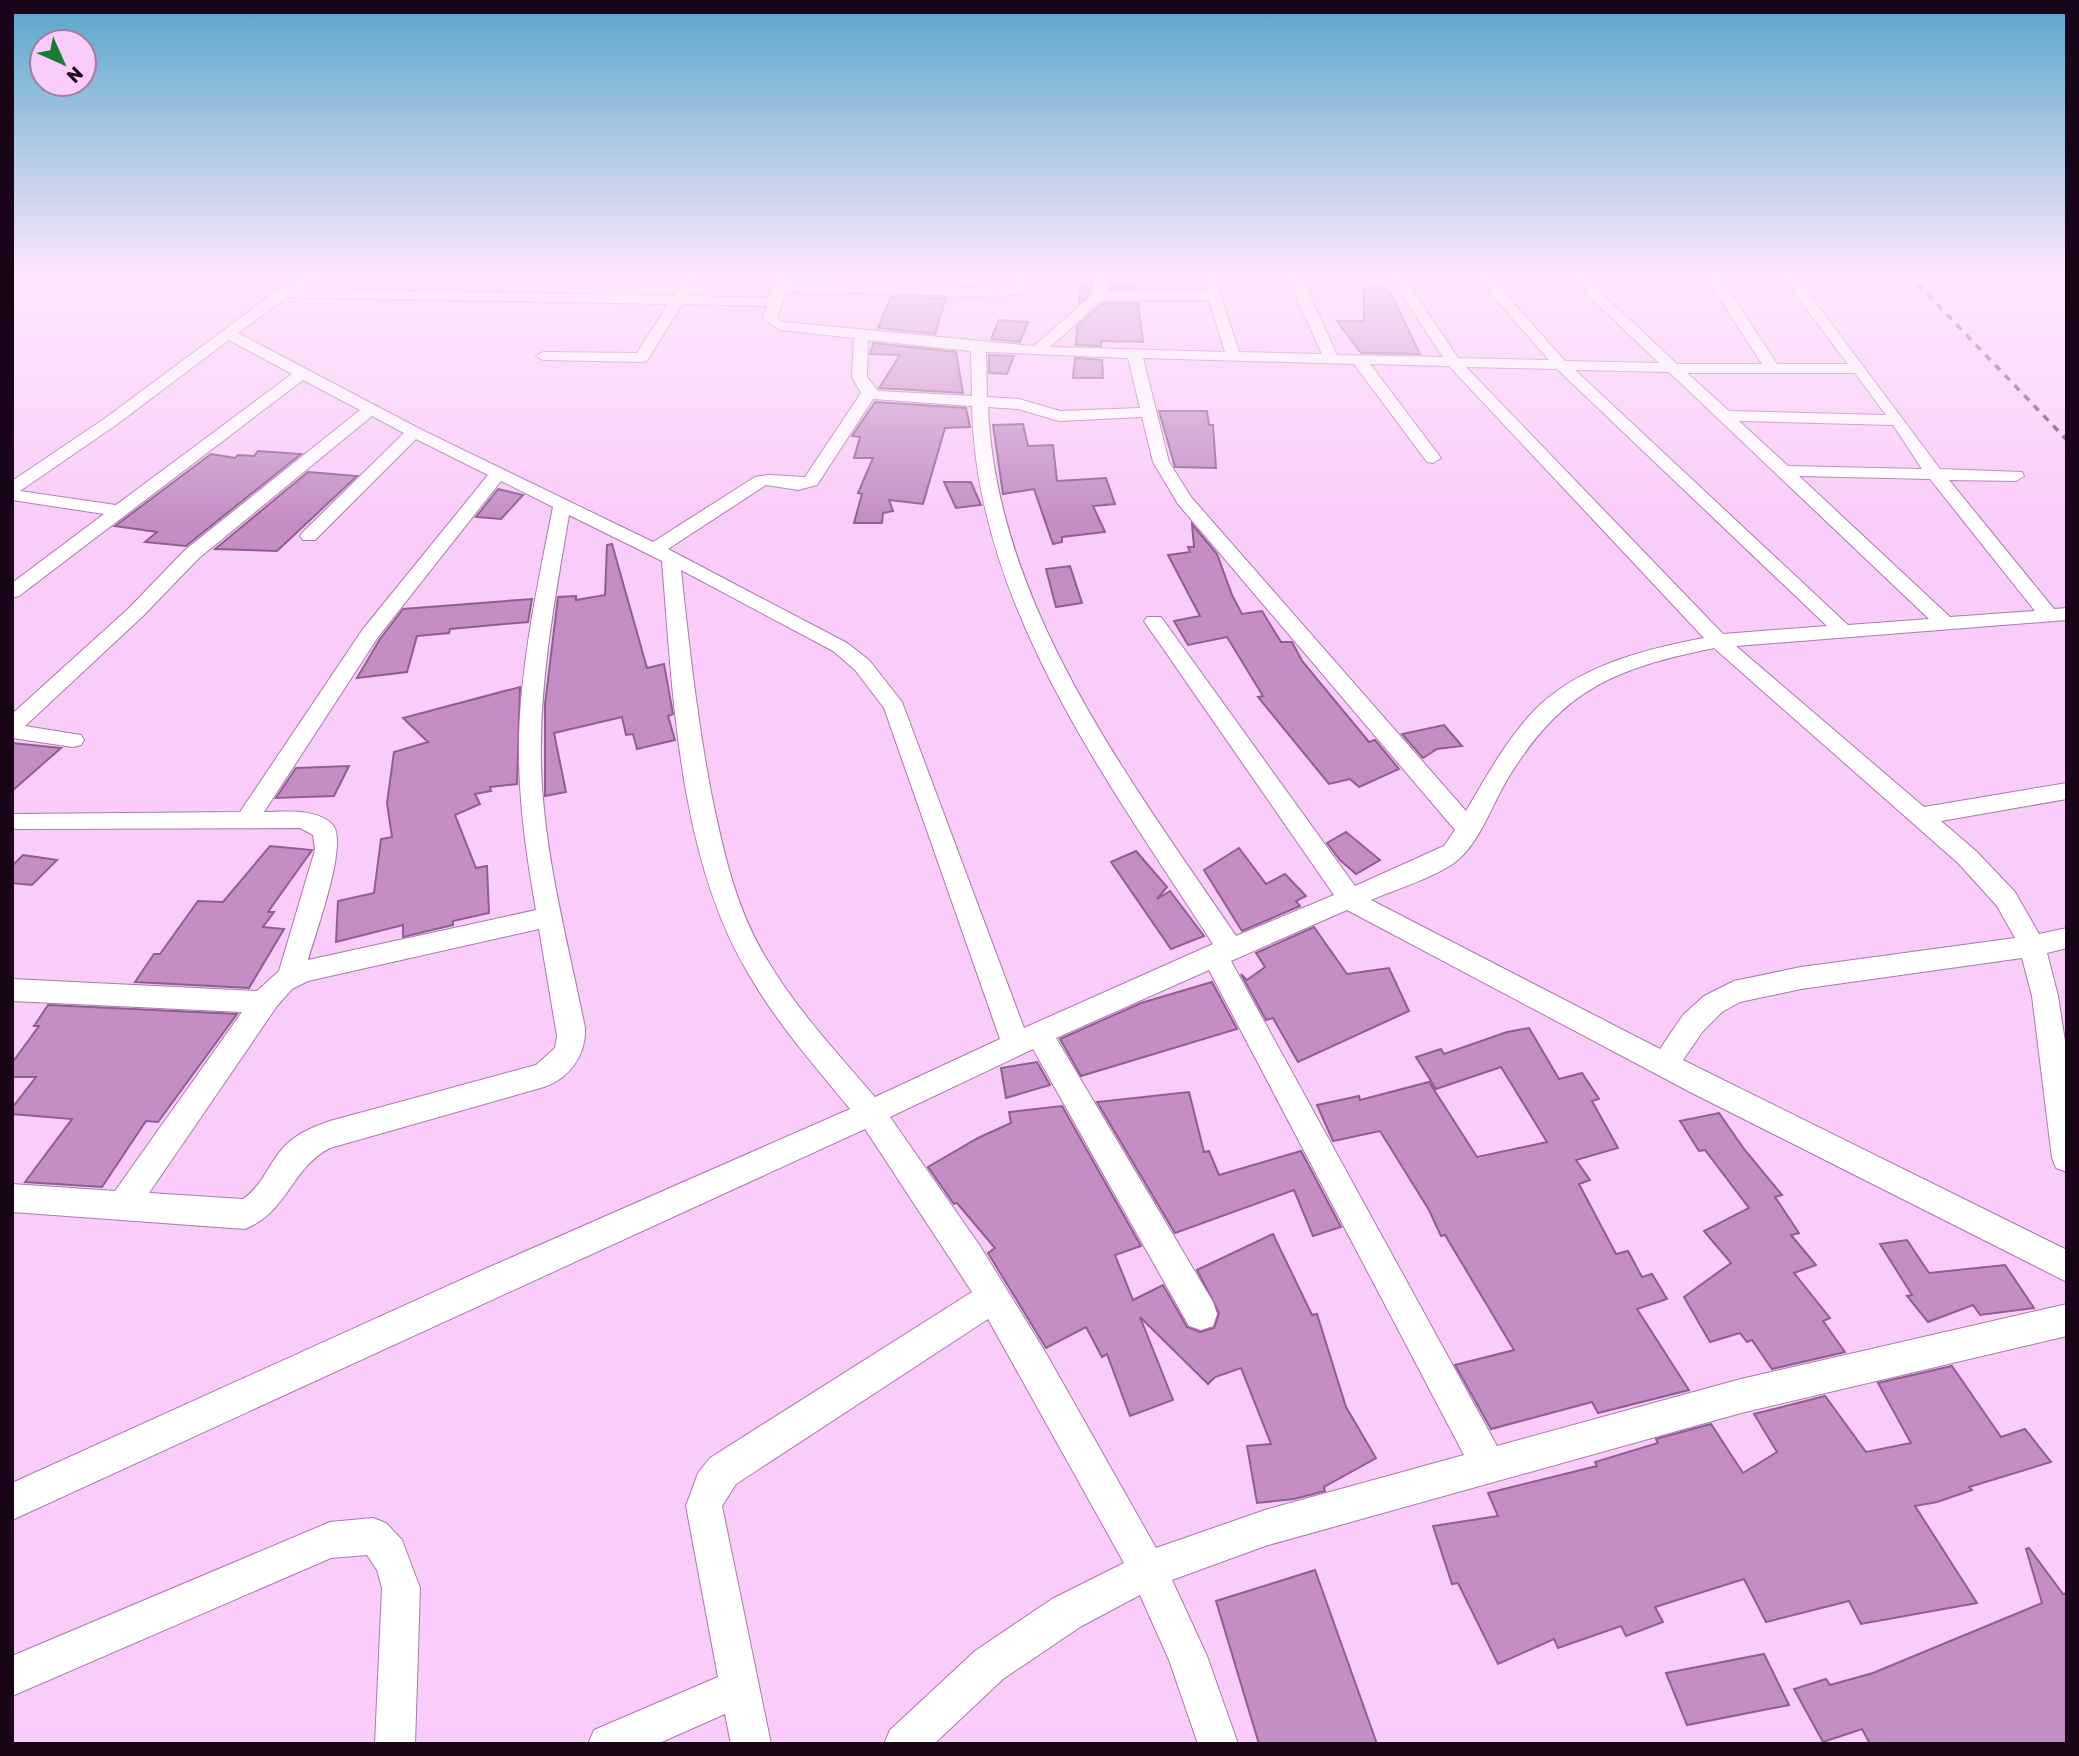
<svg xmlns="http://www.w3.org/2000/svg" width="2079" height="1756" font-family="Rubik,sans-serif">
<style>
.building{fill:#c48ec4;stroke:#915e91;stroke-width:2}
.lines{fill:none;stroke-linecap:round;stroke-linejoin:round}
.street-casing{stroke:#ad78ad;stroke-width:2}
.street{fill:#fff;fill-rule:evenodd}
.rail{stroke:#5b405b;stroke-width:3.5;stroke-dasharray:7 7;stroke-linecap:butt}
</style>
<rect width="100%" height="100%" fill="#faccf9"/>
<!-- building -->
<g class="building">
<path d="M1082 274H1093L1090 294 1079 303Z"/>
<path d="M1112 274H1134L1136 289H1110Z"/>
<path d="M1364 288H1388L1420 354 1361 353 1337 321H1364Z"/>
<path d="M891 297 946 298 935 334 878 328Z"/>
<path d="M1103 303H1138L1143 342 1101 341V346L1076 345 1077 326Z"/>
<path d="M999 320 1028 322 1020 342 991 339Z"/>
<path d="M873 343 956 352 963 393 879 388 900 355 870 354Z"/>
<path d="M989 355 1014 356 1007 374 989 373Z"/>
<path d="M1075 358 1102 360 1103 378H1073Z"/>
<path d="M875 402 966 408 970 427 945 428 923 504 889 500 893 511 883 513 882 523H854L862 494 858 493 873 458H854L860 437 852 436Z"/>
<path d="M1159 411H1207L1209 425H1213L1216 468 1175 467Z"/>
<path d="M1023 424 1028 446 1053 445 1057 481 1106 478 1115 504 1093 506 1105 532 1062 537V542L1053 544 1034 489 1003 494 993 425Z"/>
<path d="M258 451 301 454 186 546 145 542 157 532 115 526 211 454 235 458 238 455 254 456Z"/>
<path d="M308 472 357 476 277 551 215 549Z"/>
<path d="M944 482H971L981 505 956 508Z"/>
<path d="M498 489 523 495 501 519 476 517Z"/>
<path d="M1192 524 1217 554 1232 595 1242 614 1262 611 1281 642H1292L1302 661 1369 742 1375 740 1399 769 1359 787 1350 779 1329 784 1258 697 1263 696 1227 637 1188 645 1174 621 1200 616 1168 555 1190 552 1188 547H1194Z"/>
<path d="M612 544 647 668 664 664 673 714 668 716 675 740 637 749 633 734 626 735 622 717 554 733 566 792 545 796V704L558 597 576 596V600L605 595 607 545Z"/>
<path d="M1070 566 1082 603 1056 607 1046 569Z"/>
<path d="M532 599 528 622 450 629 449 633 417 636 407 672 357 678 380 639 403 609Z"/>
<path d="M520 687 517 784 490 787 491 791 475 794 480 804 455 815 476 868 487 866 489 913 453 921V925L403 937V925L336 942 338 901 374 893 381 839 392 837 387 803 394 752 428 742 403 718Z"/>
<path d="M1444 725 1462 746 1437 749 1423 758 1402 734Z"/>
<path d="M12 743 61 748 12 791Z"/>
<path d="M349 766 334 796 276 798 296 768Z"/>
<path d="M1346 832 1380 860 1356 874 1340 860 1327 843Z"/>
<path d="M270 846 312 850 268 912H274L263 927 284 929 249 988 135 982 154 954H160L198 901 223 902Z"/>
<path d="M1239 848 1266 884 1285 874 1306 896 1296 901 1300 906 1242 931 1204 870Z"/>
<path d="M1136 851 1167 887 1157 899 1170 891 1204 936 1171 949 1111 862Z"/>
<path d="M23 855 57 860 32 885 12 883V866Z"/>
<path d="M1314 927 1347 974 1389 968 1409 1011 1298 1062 1273 1018 1266 1020 1241 974 1247 980 1265 967 1256 953Z"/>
<path d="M1212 982 1237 1029 1081 1076 1060 1039 1141 1003Z"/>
<path d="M48 1005 237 1014 158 1122 146 1121 102 1187 25 1182 72 1119 12 1114V1108L36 1077H12V1063L39 1026H34Z"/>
<path d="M1529 1028 1559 1079 1582 1073 1599 1099 1592 1101 1618 1148 1576 1160 1590 1180 1579 1184 1616 1254 1628 1251 1642 1277 1652 1274 1667 1299 1637 1309 1689 1390 1598 1413 1592 1402 1491 1429 1455 1365 1514 1350 1445 1235 1441 1236 1429 1210 1380 1131 1333 1141 1317 1105 1359 1096 1360 1100 1429 1082 1477 1157 1547 1142 1501 1067 1436 1089 1416 1057 1441 1049 1444 1054 1507 1032Z"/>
<path d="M1037 1062 1050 1085 1006 1098 1001 1068Z"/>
<path d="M1189 1092 1204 1152 1209 1151 1219 1175 1301 1151 1341 1227 1313 1236 1294 1190 1175 1233 1097 1102Z"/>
<path d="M1062 1106 1141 1246 1115 1255 1133 1300 1163 1285 1187 1327 1200 1332 1214 1328 1219 1313 1197 1270 1273 1234 1312 1315 1317 1314 1346 1407 1376 1458 1324 1487 1325 1491 1294 1499 1257 1503 1247 1446 1271 1444 1241 1368 1215 1377 1208 1384 1140 1317 1173 1400 1130 1416 1107 1354 1102 1357 1086 1327 1046 1348 988 1253 995 1248 957 1203 954 1204 928 1167 978 1138 1011 1123 1009 1112Z"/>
<path d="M1719 1113 1744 1149 1782 1195 1775 1197 1799 1233 1791 1235 1816 1265 1794 1273 1830 1318 1823 1321 1845 1352 1772 1369 1752 1340 1747 1342 1740 1333 1710 1342 1684 1297 1731 1263 1704 1231 1749 1208 1705 1150 1699 1151 1680 1121Z"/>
<path d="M1907 1240 1929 1273 2005 1265 2034 1308 1980 1315 1973 1305 1928 1322 1907 1296 1912 1295 1880 1244Z"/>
<path d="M1952 1366 2001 1437 2025 1429 2051 1462 1969 1487 1972 1490 1937 1502 1915 1506 1977 1603 1861 1624 1849 1601 1766 1622 1744 1579 1655 1607 1663 1622 1626 1636 1621 1626 1558 1648 1554 1639 1498 1664 1458 1583 1452 1584 1433 1526 1498 1516 1488 1493 1597 1466 1595 1462 1658 1443 1656 1439 1711 1424 1743 1473 1777 1452 1754 1414 1825 1396 1866 1452 1911 1443 1878 1383Z"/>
<path d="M2029 1548 2063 1594 2067 1593V1744H1870L1862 1729 1823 1742 1794 1689 1826 1679 1830 1685 1873 1673 2042 1603 2026 1549Z"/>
<path d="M1315 1570 1377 1744H1259L1216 1601Z"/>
<path d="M1764 1654 1789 1705 1687 1725 1666 1673Z"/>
</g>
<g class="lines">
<defs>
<g id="street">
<path d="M312 274H329L302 289 674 296 687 274H701L687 296 770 298 778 274H792L789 283 1002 289 1012 287 1015 274H1029L1023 293 1002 297 786 291 777 318 784 322 1034 346 1092 295 1096 274H1110L1107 292H1206L1200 274H1214L1239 352 1322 354 1286 274H1300L1337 355 1443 357 1388 274H1402L1458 358 1549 360 1474 274H1488L1565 361 1659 363 1566 274H1581L1677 364H1762L1704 274H1718L1777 364H1848L1780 274H1794L1940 469 2022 472 2024 476 2016 481 1949 480 2054 609 2067 608V620L1736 646 1924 807 2067 783V799L1941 821 1976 851 2015 892 2039 934 2067 928V948L2047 953 2058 996 2067 1054V1172L2056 1168 2052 1158 2032 996 2022 958 1801 989 1740 1002 1722 1012 1703 1031 1683 1060 2067 1250V1282L1690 1092 1347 910 1231 961 1497 1446 1741 1379 2067 1304V1336L1741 1413 1265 1546 1172 1580 1207 1656 1238 1744H1198L1169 1660 1140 1595 1080 1627 1003 1679 934 1744H884L890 1730 975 1651 1052 1599 1124 1563 988 1319 736 1484 722 1506 771 1744H731L725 1714 657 1744H588L594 1730 718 1677 686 1506 698 1473 710 1458 972 1292 865 1129 12 1520V1483L485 1269 850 1109C814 1065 776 1022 748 973 678 855 673 694 662 561L569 515C555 598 539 682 541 767 544 856 568 942 585 1028 586 1055 570 1078 544 1087L330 1148C290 1169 289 1211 245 1229L12 1212V1184L115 1191 242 1012 12 1001V979L257 991 279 971 315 850 313 835 300 828 17 829 12 828V814L240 812 363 629 488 475 416 439 315 540H303L300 536 303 532 404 433 372 416 199 558 143 616 25 726 81 735 84 740 81 745 73 747 12 738V714L129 608 185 550 360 410 303 380 19 596 12 598V583L104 514 12 500V481L104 419 274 293ZM287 297 668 304 637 353 543 352 536 356 543 360 642 362 647 361 682 304 767 306 763 319 780 330 854 338 852 377 861 393 805 477 768 475 755 477 653 542 420 429 238 333ZM1102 300H1209L1225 352 1050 347ZM229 340 292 374 116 505 20 491 116 425ZM868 340 971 351 972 396 878 391 867 377ZM986 352 1128 358 1140 408 1060 411 1019 399 987 397ZM1143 358 1354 364 1427 462 1433 463 1441 458 1370 364 1449 366 1704 638C1641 650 1573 667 1529 716 1504 744 1485 779 1466 811L1191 497 1169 462ZM1466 367 1557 369 1827 626 1723 634ZM1575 370 1669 372 1929 619 1848 625ZM1687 373H1855L1886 415 1729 411ZM873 399 972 406C976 606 1109 783 1213 944L1024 1028 902 702 869 660 847 643 668 549 766 485 798 490 817 485ZM988 407 1018 409 1059 421 1142 417 1153 462 1178 504 1455 830 1444 846 1355 886 1161 617H1147L1144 621 1334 895 1236 936C1129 778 996 605 988 407ZM1739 421 1893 425 1922 469 1788 466ZM1799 476 1930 479 2035 611 1950 617ZM501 481 553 507C538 583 521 661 519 739 518 797 526 853 536 910L308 960C314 937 350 841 332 824 315 808 286 812 264 812L378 637ZM681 570 833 651 855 670 884 708 1000 1039 875 1097C837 1053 796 1009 766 958 735 907 723 850 711 792 697 718 689 645 681 570ZM1714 648 1958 863 1997 906 2015 938 1801 967 1734 981 1704 996 1683 1015 1660 1049 1371 900C1396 889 1444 875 1462 856 1483 835 1493 802 1510 775 1564 688 1617 668 1714 648ZM539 929 557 1036 555 1048 536 1065 330 1121C313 1127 295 1134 283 1148 268 1165 262 1186 243 1199L149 1193 277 1006 292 989 308 981ZM1209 970 1464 1455 1265 1510 1156 1548 1047 1355 980 1246 890 1117 1033 1049 1189 1326 1201 1330 1213 1326 1217 1314 1213 1302 1056 1038Z"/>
<path d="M373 1518 386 1523 402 1540 420 1588 415 1744H375L382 1588 377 1570 367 1555 331 1558 12 1696V1656L330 1522Z"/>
</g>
</defs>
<!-- street casing -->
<use href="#street" class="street-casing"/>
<!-- street -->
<use href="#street" class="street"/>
<!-- rail -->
<path class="rail" d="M1908 274 2067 440"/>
</g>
<!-- sky -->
<linearGradient id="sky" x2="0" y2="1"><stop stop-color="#57a6cb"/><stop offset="0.53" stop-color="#fde8fc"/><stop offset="1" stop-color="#fde8fc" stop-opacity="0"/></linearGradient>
<rect width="2079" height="520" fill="url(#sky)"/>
<!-- border -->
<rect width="2079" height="1756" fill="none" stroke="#180518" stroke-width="28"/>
<!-- north arrow -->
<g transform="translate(63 63) rotate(135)"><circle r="33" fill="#faccf9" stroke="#a07c9f" stroke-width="2"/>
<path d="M0-5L12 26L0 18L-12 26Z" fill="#187d30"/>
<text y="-10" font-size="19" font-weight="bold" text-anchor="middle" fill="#180518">N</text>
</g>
</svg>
